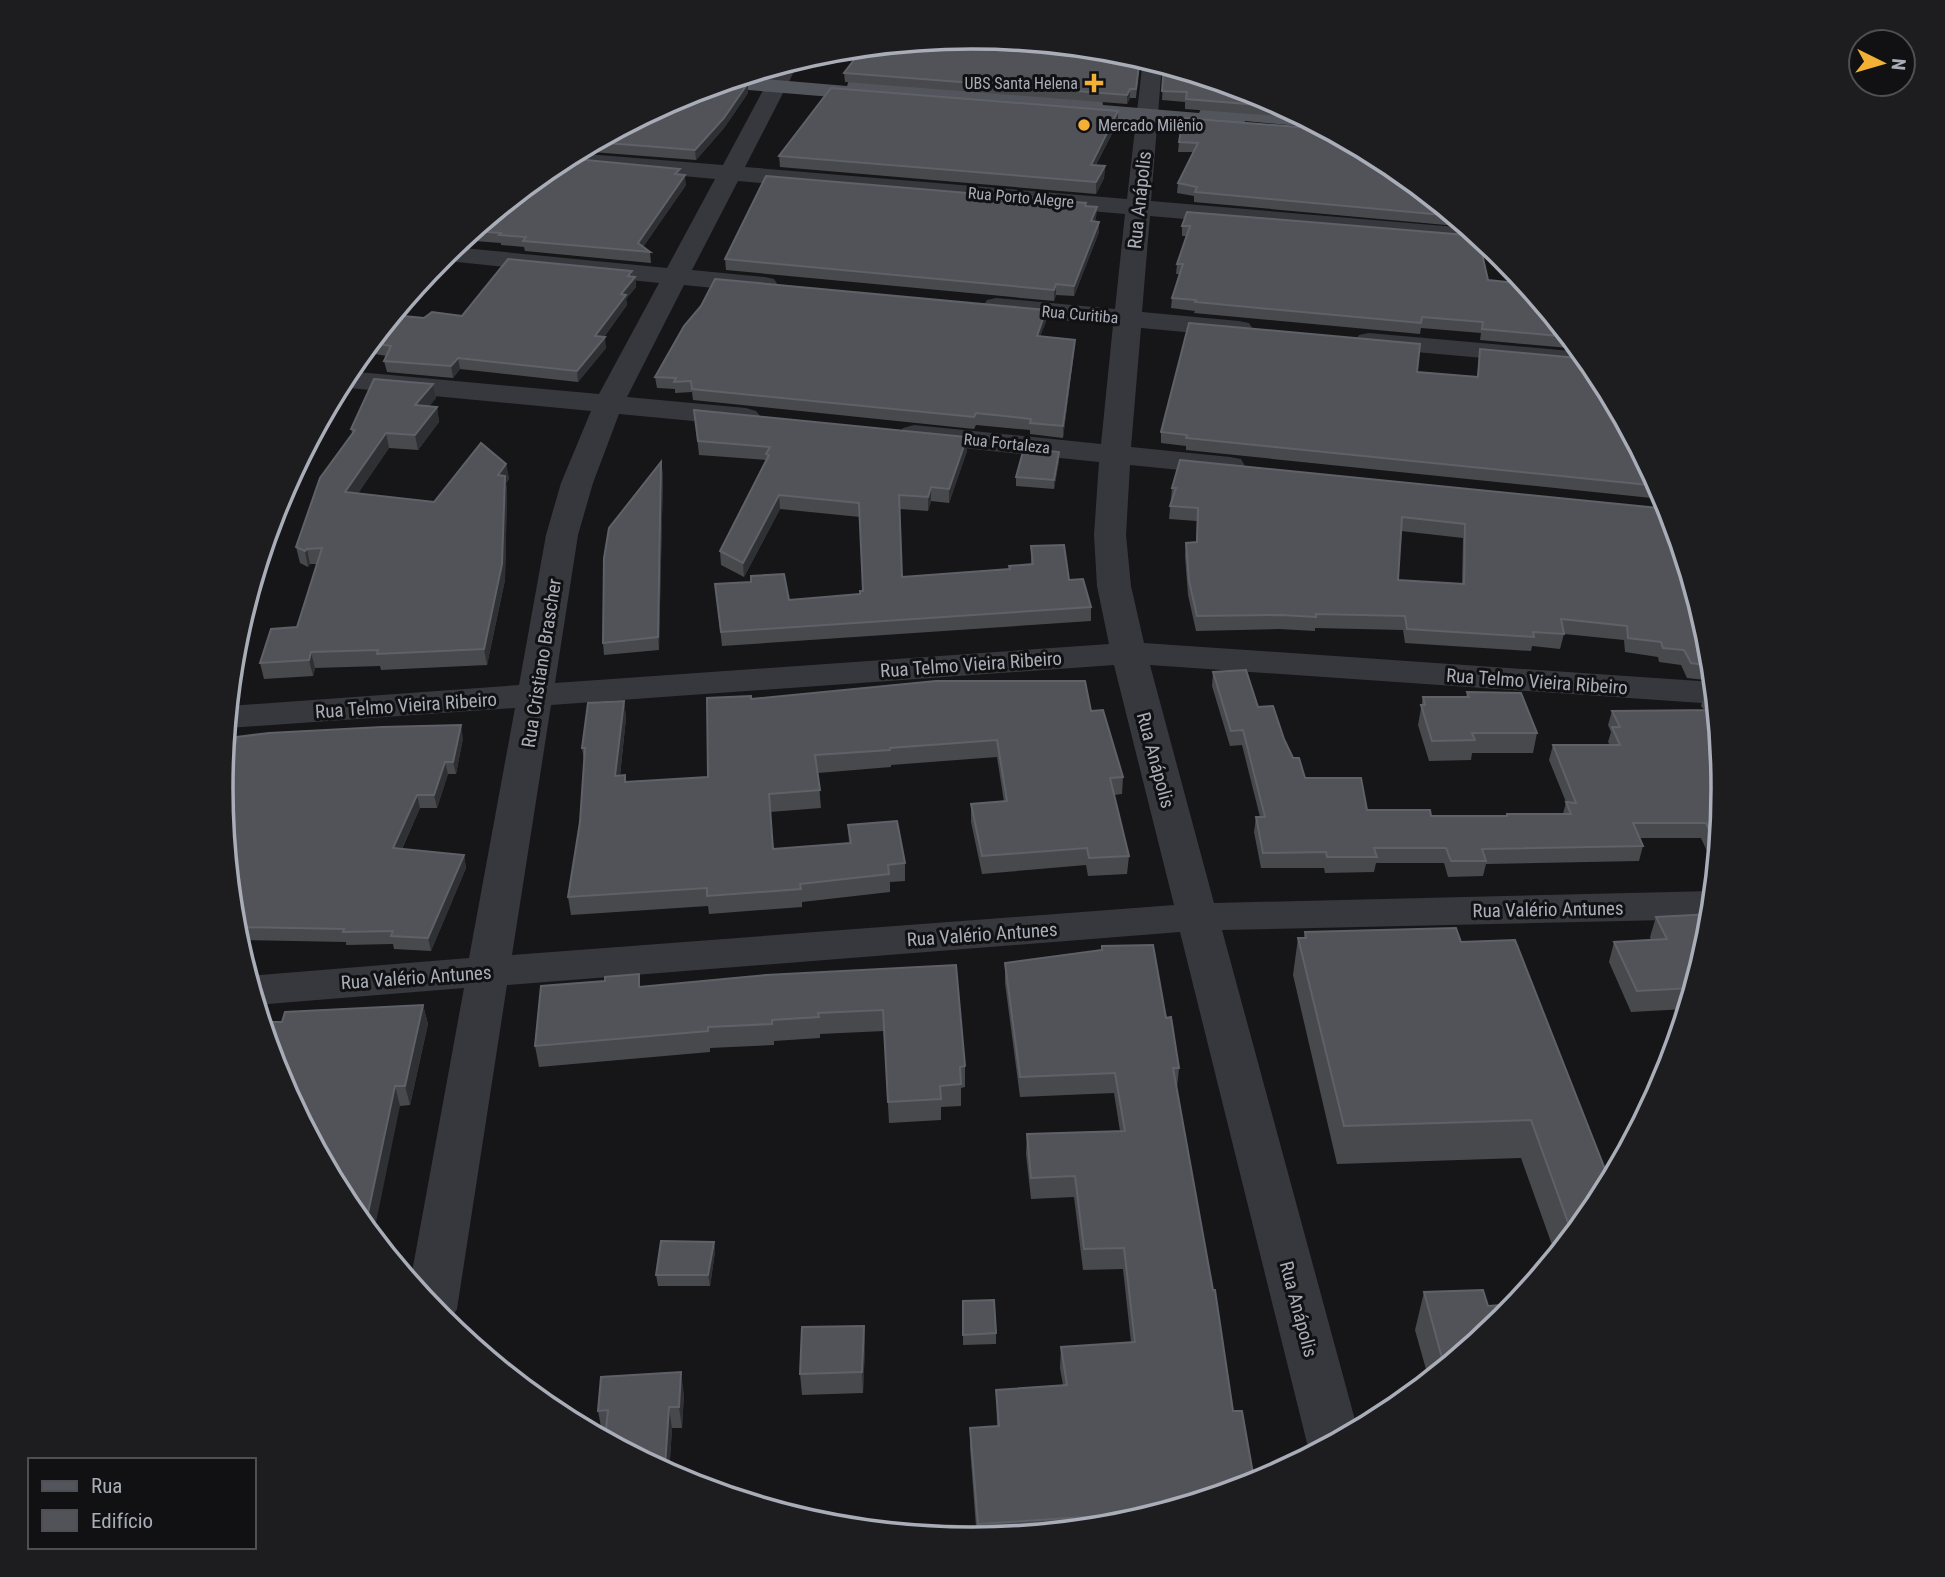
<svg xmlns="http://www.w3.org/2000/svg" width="1945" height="1577" font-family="'Roboto Condensed',sans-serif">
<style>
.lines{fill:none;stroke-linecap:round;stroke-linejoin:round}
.minor{fill:#37383d;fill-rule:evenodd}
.major{fill:#53555c;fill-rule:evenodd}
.wall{fill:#47494d;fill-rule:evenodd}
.shaded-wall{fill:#2f3033}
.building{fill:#525359;stroke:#5f6168;stroke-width:2;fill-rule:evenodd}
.poi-dot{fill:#f2b134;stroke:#111113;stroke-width:2.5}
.labels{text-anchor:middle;stroke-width:6;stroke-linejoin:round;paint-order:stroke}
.far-poi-label{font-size:16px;fill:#a8adb8;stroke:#111113;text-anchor:end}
.far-street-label{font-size:16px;fill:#a8adb8;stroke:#111113}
.street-label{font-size:19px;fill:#a8adb8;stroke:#111113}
.rim{fill:none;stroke:#a8adb8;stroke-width:3.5}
</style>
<rect width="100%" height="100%" fill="#161618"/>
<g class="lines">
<!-- minor -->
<g class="minor">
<path d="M1143 59 1162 64 1151 201 1468 228 1485 242 1478 244 1150 216 1142 312 1239 321 1249 323 1253 329 1249 335 1239 337 1141 328 1131 447 1230 457 1241 459 1245 466 1241 473 1230 475 1130 465 1126 535 1131 586 1144 643 1714 682 1716 704 1150 665 1214 903 1713 891 1711 919 1222 930 1358 1431 1313 1455 1307 1443 1180 932 507 985 457 1309 447 1325 410 1283 464 988 256 1005 248 976 469 958 515 708 228 728 229 706 519 685 546 535 561 483 591 411 339 387 347 371 599 394 659 283 438 260 453 247 667 268 715 179 555 164 574 153 723 165 776 66 798 60 799 62 745 167 1127 199ZM738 181 1125 214 1115 309 996 298 987 300 983 306 987 312 996 314 1113 325 1101 444 914 425 903 428 899 434 903 440 914 443 1099 462 1094 535 1097 586 1109 644 555 683 578 535 593 483 619 414 746 426 756 423 761 417 756 411 746 408 627 397 684 285 765 293 774 291 778 285 774 279 765 277 692 270ZM1114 665 1174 905 512 955 551 705Z"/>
<path d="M1369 333 1582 352 1595 368 1359 347 1355 341 1359 335Z"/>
</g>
<!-- major -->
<path class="major" d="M741 77 847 86 849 80 857 79 1094 96 1102 98 1103 105 1199 113 1202 107 1210 105 1294 112 1317 124 1309 127 1245 121 1242 127 1234 129 1067 116 1059 114 1058 107 891 94 889 100 881 101 723 88 714 85Z"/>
</g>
<!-- wall -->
<g class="wall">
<path d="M973 37 1120 51 1141 58 1140 59 1136 98H1130L1127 104 845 82 844 73 861 51 857 48Z"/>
<path d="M1164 65 1261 94 1305 118 1185 109V102L1162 100Z"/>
<path d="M767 69 761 76 747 75Z"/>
<path d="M748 93 724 128 696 160 579 151 685 94Z"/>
<path d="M1118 111V122L1096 165 1105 166 1104 178 1096 194 780 167 779 156Z"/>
<path d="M1325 129 1390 164 1468 227 1194 202V196L1177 193 1178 183 1193 152H1178L1179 142Z"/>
<path d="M555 163 680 175 686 185 643 247 650 252 651 263 525 251 524 247 501 245V243L462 240Z"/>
<path d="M1086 206 1097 207 1096 217 1095 221 1099 222V232L1074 296 1056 295 1054 301 726 270 725 259Z"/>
<path d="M1187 212 1488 280 1527 284 1580 349 1480 340 1481 333 1421 328 1420 334 1194 313 1195 311 1171 308 1172 298 1179 274H1176L1177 264 1186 236H1182V226Z"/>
<path d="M632 271 633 277H635L636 287 626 299 627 305 604 337 606 348 578 382 460 369 453 378 387 372 384 361 387 356 363 352 393 315 424 318 462 316Z"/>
<path d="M1046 321 1040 336 1075 340 1074 351 1063 438 1030 434V430L976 425 974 429 693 400 692 392 675 393V389L657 388 655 377Z"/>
<path d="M1480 349 1646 462 1662 492 1661 499 1186 450V446L1161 443V432L1417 372 1477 377Z"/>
<path d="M433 384 436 398 429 406 437 407 439 422 418 450 389 448 358 493 434 502 506 464 509 479 506 483 507 491 505 580 487 665 381 670 380 666 315 668 313 676 264 679 260 663 297 627 317 564H310L308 567 300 563 296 547 352 433 351 429Z"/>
<path d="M694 410 967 437V451L949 503 931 501 928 511 900 509 902 577 1009 569V566L1031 564V546L1069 580 1091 607V621L722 646 715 584 789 600 860 594 863 591 860 517 780 509 744 577 721 565 720 551 766 460 699 455Z"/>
<path d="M1059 461 1054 489 1016 486V477Z"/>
<path d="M663 473 659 650 604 655 603 643Z"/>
<path d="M1172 488 1670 518 1710 642 1714 681 1687 678 1681 665 1659 662 1658 657 1625 652 1624 640 1564 634 1560 649 1532 646 1531 651 1405 643 1403 630 1315 628V631L1279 629 1196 631 1188 595 1185 556 1186 543 1196 542 1197 521 1169 519ZM1401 531 1463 538 1462 584 1398 580Z"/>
<path d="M1213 672 1258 707 1284 739 1293 758 1305 778 1367 810 1431 816H1506L1507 814H1563L1566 802 1549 760 1553 745H1610L1608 742 1611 732 1608 725 1612 711 1704 710 1701 706 1705 691H1715L1724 789 1717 860H1711L1701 838H1640L1643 846 1639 861 1486 864 1483 876 1448 877 1444 863H1376L1374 872 1325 873 1324 868H1261L1254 832 1256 817H1260L1242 745 1230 746 1212 686Z"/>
<path d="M1467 692 1537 733 1533 753H1472L1471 760 1429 761 1418 725 1423 697H1466Z"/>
<path d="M751 699 1091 711 1123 777 1122 794 1114 795 1129 856 1127 874 1088 876 1086 865 982 874 971 822V804L1004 802 997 757 891 765V767L818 773 821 808 770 812 773 849 849 843 848 825 905 863V881L890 882V892L802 902V907L709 914 708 906 571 915 568 897 580 822 584 761 582 748 624 701 626 718 620 776 625 775 626 782 708 777Z"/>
<path d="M463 738 456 774H448L437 808H420L402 849 464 855 466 868 431 951 394 949 393 944 346 945V942L238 940 235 935 221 790Z"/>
<path d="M1656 917 1710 936 1687 1011 1686 1009 1631 1012 1609 962 1614 942 1651 940 1650 937Z"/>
<path d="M1305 932 1461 942 1597 1206 1556 1256 1521 1158 1337 1164 1293 975 1298 938H1304Z"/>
<path d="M1102 946 1166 1018 1179 1068 1177 1088 1233 1411 1255 1485 1119 1526 977 1540 970 1448V1428L997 1426 996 1390 1063 1385 1060 1368 1061 1347 1131 1342 1123 1269 1083 1270 1074 1197 1031 1199 1026 1154 1027 1134 1120 1131 1114 1093 1020 1097 1005 983V963L1102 951Z"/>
<path d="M956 965 965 1066V1087L961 1088V1106L941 1107V1120L889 1123 884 1031 820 1034V1038L774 1041V1045L710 1048V1052L539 1067 535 1046 640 987Z"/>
<path d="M423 1005 428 1024 410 1105 400 1106 347 1206 278 1076Z"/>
<path d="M714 1242 715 1252 710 1286H658L656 1275Z"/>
<path d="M1424 1292 1504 1320 1422 1387 1424 1380H1429L1415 1330Z"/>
<path d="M963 1301 996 1333V1344L963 1345Z"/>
<path d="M864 1326 865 1347 863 1393 802 1395 800 1374Z"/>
<path d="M684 1394 682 1428H672L669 1475 605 1440 606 1432H602L598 1411Z"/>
</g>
<!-- shaded-wall -->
<g class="shaded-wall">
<path d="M767 69 761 76 760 71Z"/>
<path d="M748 83V93L724 128 696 160 695 150Z"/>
<path d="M1130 89V98L1127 104V95Z"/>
<path d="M1118 111V122L1090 176 1091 165Z"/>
<path d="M1105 166 1104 178 1096 194V182Z"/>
<path d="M685 175 686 185 640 251 638 243Z"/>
<path d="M1097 207 1096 217 1091 231V221Z"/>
<path d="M1099 222V232L1074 296V286Z"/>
<path d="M632 271 633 280 635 277 636 287 626 299 627 305 597 346 605 337 606 348 578 382 577 371 595 336 621 294 628 276Z"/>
<path d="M1056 284V295L1054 301V290Z"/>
<path d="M1046 310V321L1036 347 1037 336Z"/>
<path d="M1075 340 1074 351 1063 438V426Z"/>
<path d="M458 358 460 369 453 378 451 366Z"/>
<path d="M433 384 436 398 418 420 415 405Z"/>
<path d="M437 407 439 422 418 450 415 435Z"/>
<path d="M386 433 389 448 349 507 345 492Z"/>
<path d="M967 437V451L949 503V489Z"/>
<path d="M1059 452V461L1054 489V480Z"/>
<path d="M661 462 663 473 659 650 658 637Z"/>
<path d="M506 464 509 479 506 483 507 491 505 580 487 665 484 649 498 475Z"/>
<path d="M931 487V501L928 511V497Z"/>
<path d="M779 495 780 509 744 577 743 563Z"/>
<path d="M307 549 310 564 308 567 305 551Z"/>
<path d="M311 652 315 668 313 676 309 660Z"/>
<path d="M624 701 626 718 618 794 615 776Z"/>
<path d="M461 725 463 738 456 774 453 762Z"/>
<path d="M445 762 448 774 437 808 434 795Z"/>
<path d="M417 795 420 808 396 861 393 848Z"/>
<path d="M464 855 466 868 431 951 428 938Z"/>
<path d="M234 927 238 940V943L235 935Z"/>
<path d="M423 1005 428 1024 410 1105 405 1086Z"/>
<path d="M395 1086 400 1106 373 1237 365 1227Z"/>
<path d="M714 1242 715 1252 710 1286 708 1275Z"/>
<path d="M864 1326 865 1347 863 1393 862 1372Z"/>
<path d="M681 1372 684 1394 682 1428 679 1407Z"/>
<path d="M669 1407 672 1428 669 1475 667 1473 665 1466Z"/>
</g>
<!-- building -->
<g class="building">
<path d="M973 37 1120 51 1140 57 1136 89H1130L1127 95 844 73 864 47Z"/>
<path d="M1164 65 1261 94 1284 107 1186 99 1187 92 1162 91Z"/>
<path d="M726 82 748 83 724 118 695 150 594 142 685 94Z"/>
<path d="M831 88 1118 111 1091 165 1105 166 1096 182 779 156Z"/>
<path d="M1183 118 1325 129 1390 164 1454 216 1195 192 1197 187 1178 183 1198 143 1179 142Z"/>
<path d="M565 158 680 169 675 174 685 175 638 243 650 252 523 241 526 237 499 235 501 233 473 231 555 163Z"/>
<path d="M766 176 1086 203 1085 206 1097 207 1091 221 1099 222 1074 286 1056 284 1054 290 725 259Z"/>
<path d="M1187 212 1478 236 1488 280 1527 284 1570 337 1482 329 1483 322 1422 317 1421 323 1195 302 1196 300 1172 298 1183 264H1177L1190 226H1182Z"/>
<path d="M508 259 632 271 628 276 635 277 621 294 626 295 595 336 605 337 577 371 458 358 451 366 384 361 391 346 371 343 393 315 424 318 432 312 462 316Z"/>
<path d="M715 279 1046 310 1037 336 1075 340 1063 426 1030 423 1031 419 976 413 974 417 692 389 691 381 674 382 676 378 655 377 684 326 701 306Z"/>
<path d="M1189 323 1420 344 1417 372 1478 377 1480 349 1588 359 1598 371 1643 456 1644 461 1646 462 1659 486 1186 438 1187 435 1161 432Z"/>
<path d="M374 379 433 384 415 405 437 407 415 435 386 433 345 492 434 502 481 443 506 464 498 475 505 476 502 564 484 649 377 654 378 650 311 652 309 660 260 663 271 629 297 627 322 548 307 549 305 551 296 547 320 478 355 430 351 429Z"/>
<path d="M694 410 967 437 949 489 931 487 928 497 899 495 902 577 1010 569 1009 566 1033 564 1031 546 1064 545 1069 580 1083 579 1091 607 721 632 715 584 751 582V576L784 574 789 600 860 594V591H863L859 503 779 495 743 563 720 551 769 455 766 454 770 447 698 441Z"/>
<path d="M1024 448 1059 452 1054 480 1016 477Z"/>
<path d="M1180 460 1668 509 1670 518H1672L1710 642 1712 666 1691 663 1684 650 1663 648 1661 642 1628 638 1627 626 1561 619 1564 634 1533 632 1534 637 1407 629 1405 616 1316 614V617L1281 615 1197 616 1189 581 1186 543 1197 542 1198 508 1170 506 1176 488H1172ZM1402 517 1465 524 1464 584 1398 580Z"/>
<path d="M661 462 658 637 603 643 604 558 609 528Z"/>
<path d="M1246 670 1258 707 1273 706 1284 739 1293 758H1299L1305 778H1361L1367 810H1430L1431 816H1507V814H1571L1566 802 1576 803 1553 745H1620L1612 727H1620L1612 711 1715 710 1705 691H1715L1724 789 1719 845H1716L1706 823H1633L1643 846 1482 849 1486 861H1451L1446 848H1374L1377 857H1327L1326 852 1263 853 1256 817H1265L1243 730 1231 731 1213 672Z"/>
<path d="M936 681H1085L1091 711 1103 710 1123 777 1110 778 1129 856 1089 858 1087 848 982 856 971 804 1007 801 997 740 890 748V750L815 755 820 790 769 794 773 849 851 843 848 825 897 821 905 863 888 865 889 874 800 884 801 889 707 896V888L568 897 580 822 585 748H582L588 703 624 701 615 776 625 775V782L708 777 707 698 751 696V699Z"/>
<path d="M1467 692 1521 693 1537 733H1472L1475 740 1432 741 1421 705H1425L1423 697H1469Z"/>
<path d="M461 725 453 762H445L434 795H417L393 848 464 855 428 938 391 936 393 931 343 932 344 929 234 927 221 790H226L237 737 269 733 382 727Z"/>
<path d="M1712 914 1710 936 1693 990 1692 988 1637 991 1614 942 1667 939 1656 917Z"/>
<path d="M1456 928 1461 942 1515 940 1610 1182 1597 1206 1573 1236 1531 1120 1344 1126 1298 938H1306L1305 932Z"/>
<path d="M1153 945 1166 1018 1171 1017 1179 1068H1173L1213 1290H1215L1233 1411H1242L1255 1485 1124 1524 1086 1527 1085 1517 978 1524 970 1428 999 1426 996 1390 1067 1385 1061 1347 1135 1342 1124 1248 1084 1249 1075 1176 1031 1178 1027 1134 1125 1131 1115 1073 1020 1077 1005 963 1102 950V946Z"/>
<path d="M956 965 965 1066 960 1067 961 1084 940 1086 941 1099 888 1102 883 1010 818 1013 819 1017 772 1020V1024L708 1027V1031L535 1046 541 986 605 981V977L639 974V987L766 975Z"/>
<path d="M423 1005 405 1086H395L365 1227 347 1206 287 1092 290 1077 279 1078 278 1076 262 1022H282L285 1012Z"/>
<path d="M661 1241 714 1242 708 1275H656Z"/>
<path d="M1483 1290 1488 1306 1517 1304 1504 1320 1445 1369 1424 1292Z"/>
<path d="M994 1300 996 1333 963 1335V1301Z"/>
<path d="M864 1326 862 1372 800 1374 802 1327Z"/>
<path d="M681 1372 679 1407H669L665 1466 654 1467 605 1440 608 1410 598 1411 601 1377Z"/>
<path d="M1432 1379 1425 1385 1424 1380Z"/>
</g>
<!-- markers -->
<g class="poi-dot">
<path d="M1090.5 72.5h7v7h7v7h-7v7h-7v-7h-7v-7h7z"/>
<circle cx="1084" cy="125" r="7"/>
</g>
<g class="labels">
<!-- far-poi labels -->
<g class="far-poi-label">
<text x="1078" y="89">UBS Santa Helena</text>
<text x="1098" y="131" text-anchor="start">Mercado Milênio</text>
</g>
<!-- far-street labels -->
<g class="far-street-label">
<text transform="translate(1021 197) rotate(5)" y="6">Rua Porto Alegre</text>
<text transform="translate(1080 314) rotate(5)" y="6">Rua Curitiba</text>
<text transform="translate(1007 443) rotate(6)" y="6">Rua Fortaleza</text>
</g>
<!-- street labels -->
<g class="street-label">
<text transform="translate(1139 200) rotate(-84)" y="7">Rua Anápolis</text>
<text transform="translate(541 663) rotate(-81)" y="7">Rua Cristiano Brascher</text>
<text transform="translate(971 664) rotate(-4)" y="7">Rua Telmo Vieira Ribeiro</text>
<text transform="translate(1537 681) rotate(4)" y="7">Rua Telmo Vieira Ribeiro</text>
<text transform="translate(406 705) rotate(-4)" y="7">Rua Telmo Vieira Ribeiro</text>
<text transform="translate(1156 760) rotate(75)" y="7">Rua Anápolis</text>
<text transform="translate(1548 909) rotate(-1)" y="7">Rua Valério Antunes</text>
<text transform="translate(982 934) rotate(-4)" y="7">Rua Valério Antunes</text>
<text transform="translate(416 977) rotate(-4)" y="7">Rua Valério Antunes</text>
<text transform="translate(1299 1309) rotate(75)" y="7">Rua Anápolis</text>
</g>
</g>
<!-- crop -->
<path d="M0 0H1945V1577H0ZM233 788a739 739 0 1 1 1478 0a739 739 0 1 1-1478 0Z" fill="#1d1d20" fill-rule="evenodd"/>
<path class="rim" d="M233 788a739 739 0 1 1 1478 0a739 739 0 1 1-1478 0Z"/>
<!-- legend -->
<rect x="28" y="1458" width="228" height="91" fill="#111113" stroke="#4d4f55" stroke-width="2"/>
<rect x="42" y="1481" width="35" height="10" fill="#53555c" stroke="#4d4f55" stroke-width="2"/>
<text x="91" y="1493" font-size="21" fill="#a8adb8">Rua</text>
<rect x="42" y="1510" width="35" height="21" fill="#525359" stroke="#4d4f55" stroke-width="2"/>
<text x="91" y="1528" font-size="21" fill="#a8adb8">Edifício</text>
<!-- north arrow -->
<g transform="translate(1882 63) rotate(95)"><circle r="33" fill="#111113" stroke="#4d4f55" stroke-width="2"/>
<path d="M0-5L12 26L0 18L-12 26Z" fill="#f2b134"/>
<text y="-10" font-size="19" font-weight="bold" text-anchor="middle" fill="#a8adb8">N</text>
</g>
</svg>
